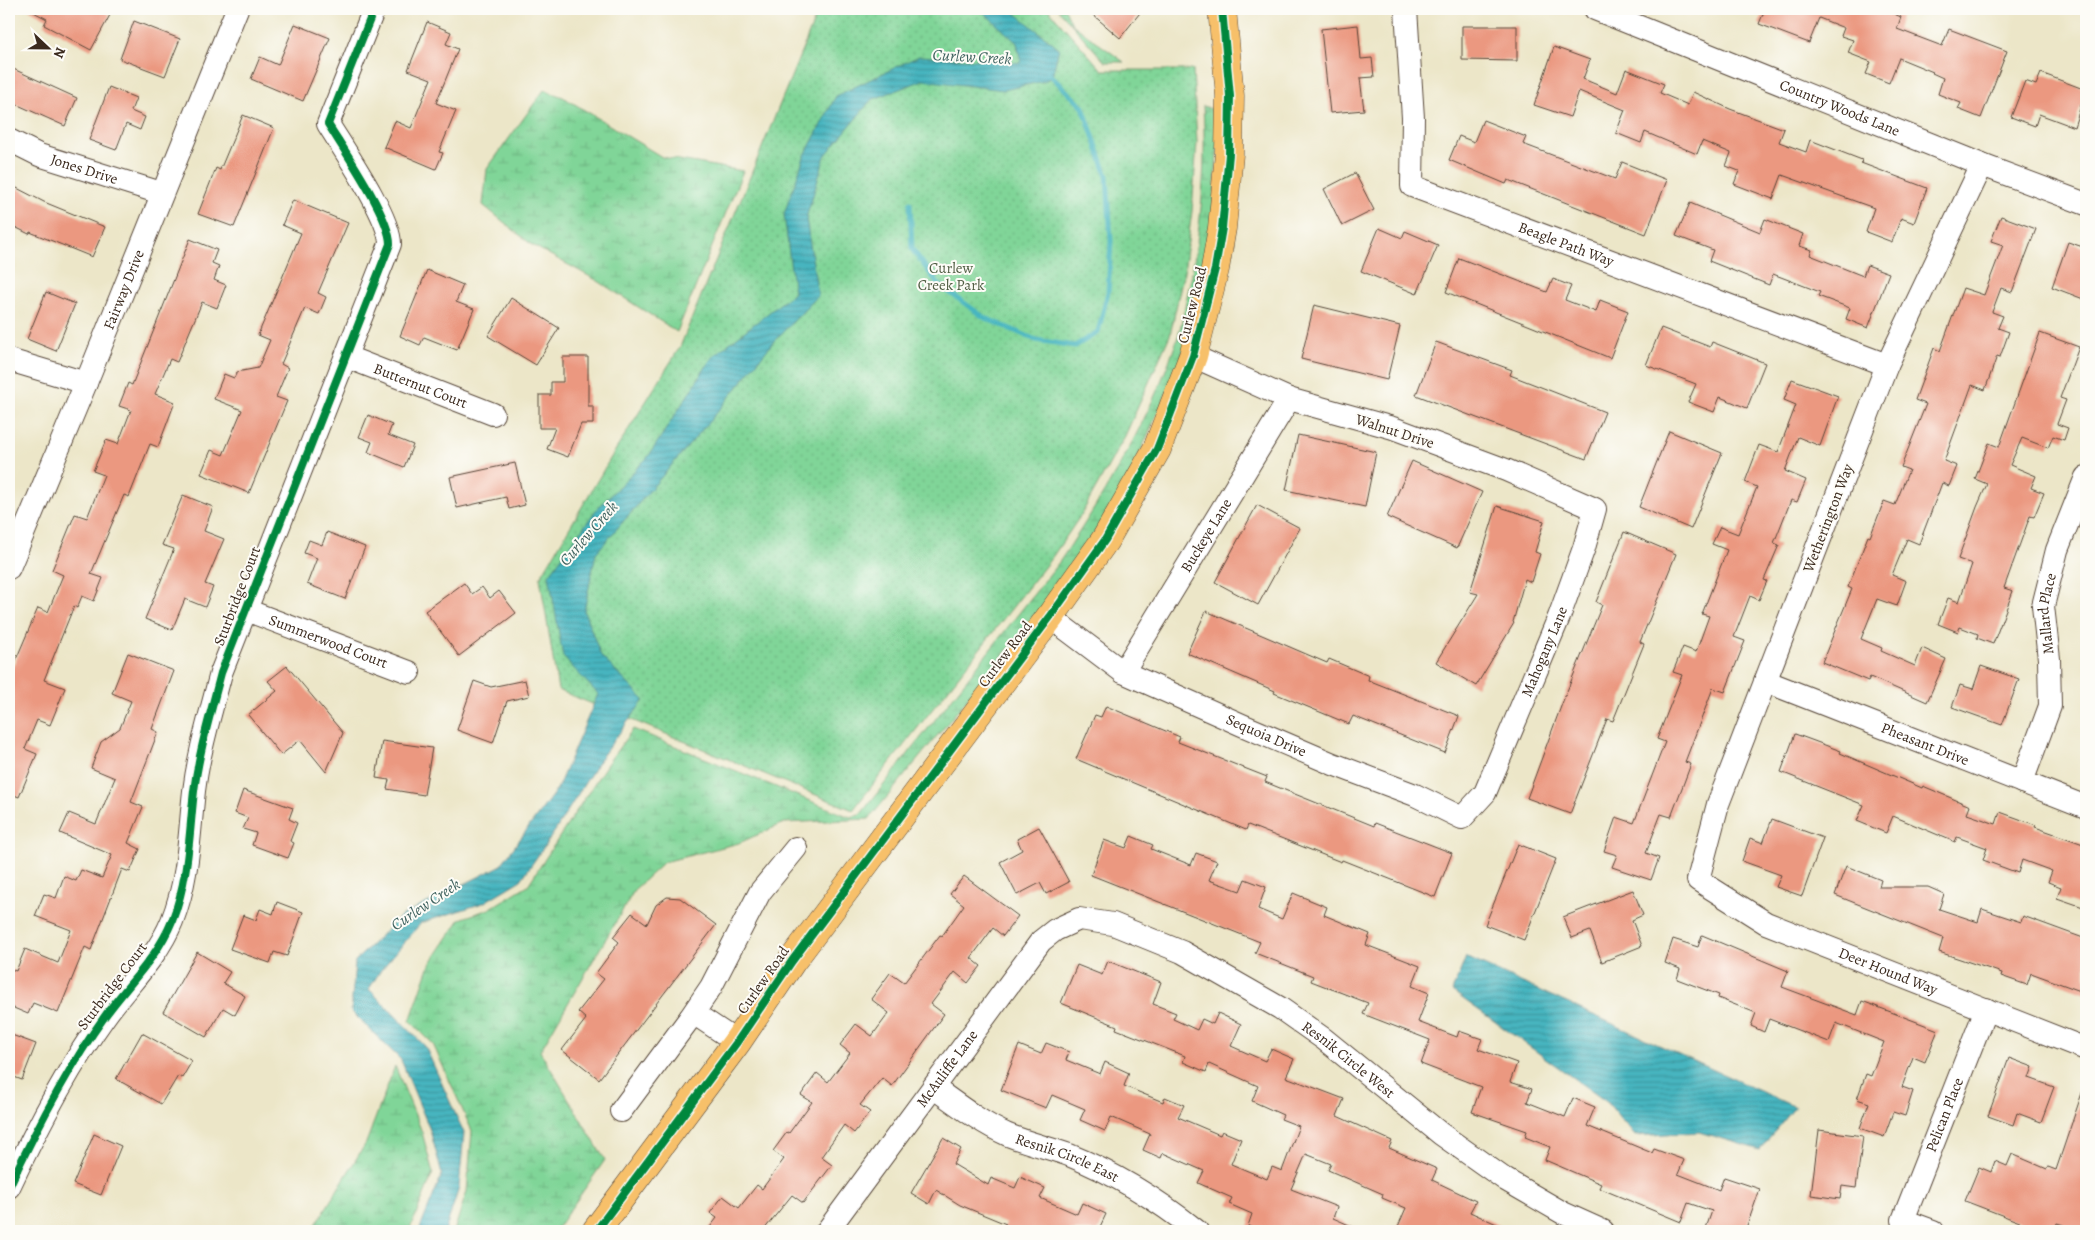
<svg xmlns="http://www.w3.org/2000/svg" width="2095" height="1240" font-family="Alegreya,serif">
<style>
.wetland{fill:url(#wetland-marsh);stroke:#5e805b}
.park{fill:url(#park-dots);stroke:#5e805b}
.water{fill:url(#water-rules);stroke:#40706f}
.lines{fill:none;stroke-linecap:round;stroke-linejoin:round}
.stream{stroke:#46b5c0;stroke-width:5}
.building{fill:#eb9880}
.minor-casing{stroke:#564638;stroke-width:24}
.major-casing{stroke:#564638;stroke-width:29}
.minor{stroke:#fff;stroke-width:22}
.major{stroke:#f7c06b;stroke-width:28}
.cycleway-casing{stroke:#fdfcf7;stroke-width:11}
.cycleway{stroke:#00873e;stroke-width:8}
.labels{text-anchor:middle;stroke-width:4;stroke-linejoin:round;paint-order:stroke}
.street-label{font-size:15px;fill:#3b2a1e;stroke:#fdfcf7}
.park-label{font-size:15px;fill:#505d43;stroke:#fdfcf7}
.water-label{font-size:16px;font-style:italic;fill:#3f625f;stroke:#fdfcf7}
</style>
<defs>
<pattern id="wetland-marsh" width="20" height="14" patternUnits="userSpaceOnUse" patternTransform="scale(1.25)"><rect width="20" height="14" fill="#80d598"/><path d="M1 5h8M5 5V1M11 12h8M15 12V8" fill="none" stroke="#70b783"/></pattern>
<pattern id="park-dots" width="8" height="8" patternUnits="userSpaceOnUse" patternTransform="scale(1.25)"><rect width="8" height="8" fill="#80d598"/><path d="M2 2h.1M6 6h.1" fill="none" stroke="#70b783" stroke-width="1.8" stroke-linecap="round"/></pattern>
<pattern id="water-rules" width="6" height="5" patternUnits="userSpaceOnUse" patternTransform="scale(1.25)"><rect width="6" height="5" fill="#46b5c0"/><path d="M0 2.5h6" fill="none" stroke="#3c939b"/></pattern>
</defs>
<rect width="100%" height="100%" fill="#fdfcf7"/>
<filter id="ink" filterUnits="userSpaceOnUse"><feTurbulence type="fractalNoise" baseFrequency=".02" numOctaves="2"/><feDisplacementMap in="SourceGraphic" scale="10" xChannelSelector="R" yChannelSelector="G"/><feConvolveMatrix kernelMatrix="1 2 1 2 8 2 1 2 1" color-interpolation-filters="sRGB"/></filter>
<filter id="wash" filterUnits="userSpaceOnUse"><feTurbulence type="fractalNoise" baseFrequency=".0096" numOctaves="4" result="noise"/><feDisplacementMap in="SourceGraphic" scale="20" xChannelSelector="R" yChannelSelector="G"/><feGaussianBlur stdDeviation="1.12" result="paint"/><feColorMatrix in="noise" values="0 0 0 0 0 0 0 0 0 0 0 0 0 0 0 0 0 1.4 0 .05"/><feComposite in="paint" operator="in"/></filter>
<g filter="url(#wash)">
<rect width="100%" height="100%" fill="#ece6c8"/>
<!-- wetland -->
<g class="wetland">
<path d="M1058 9H1065L1072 24 1124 62H1105Z"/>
<path d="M544 90 563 97 662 157 743 171 677 332 598 281 532 245 483 205 487 169Z"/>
<path d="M1203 106 1220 112 1212 226 1181 361 1124 488 1055 592 869 819 784 823 739 843 664 862 635 889 540 1051 605 1160 555 1231H454L467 1191 472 1131 433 1044 410 1021 430 964 460 919 489 909 528 885 607 764 633 729 850 817 860 815 1060 561C1106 493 1150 418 1177 340 1181 328 1183 315 1186 302 1200 239 1207 171 1203 106Z"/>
<path d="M395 1066 422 1132 433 1173 409 1231H312L366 1143Z"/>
</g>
<!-- park -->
<path class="park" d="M819 9H1048L1102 70H1193L1197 142 1192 211 1184 272 1170 335 1125 436 1081 515 1053 556 853 810 558 690 540 578 610 459 680 347Z"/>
<!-- water -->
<g class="water">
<path d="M980 9H1010L1059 48 1052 77 1044 81 1004 90 923 80 871 100 825 156 806 218 818 296 774 341 720 409 596 553 584 611 601 656 644 700 600 759 555 831 521 880 483 903 421 923 381 970 369 989 425 1046 464 1133 459 1188 445 1231H419L442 1174 430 1130 401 1060 351 1011 355 961 401 916 500 866 557 789 598 694 563 657 549 575 596 510 648 457 713 356 794 293 784 214 804 157 836 96 919 56 1021 63 1017 43Z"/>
<path d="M1466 957 1795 1107 1760 1150 1699 1132 1635 1136 1608 1103 1452 991Z"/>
</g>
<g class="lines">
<!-- stream -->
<path class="stream" d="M910 203 912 249 938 284 985 318 1036 340 1075 346 1098 332 1108 292 1111 241 1107 176 1083 107 1048 73"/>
</g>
<g id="blocks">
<!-- building -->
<g class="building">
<path d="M28 9H99L110 15 91 50 44 25 47 19Z"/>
<path d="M1086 9H1143L1120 38Z"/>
<path d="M1765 9H1891L1890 12 1901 17 1897 29 1942 46 1949 29 2007 51 1981 118 1958 109 1961 103 1938 94 1943 78 1932 73 1933 72 1899 58 1889 83 1866 74 1871 62 1848 53 1853 40 1841 36 1844 28 1819 18 1809 43 1759 24Z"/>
<path d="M134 21 180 39 165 76 120 59Z"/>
<path d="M427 22 451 32 446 44 458 49 436 103 456 111 439 152 443 153 436 169 384 147 395 121 411 128 431 79 408 70Z"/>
<path d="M295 24 330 38 303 101 251 79 260 57 278 65Z"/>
<path d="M1358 25 1361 59 1372 58 1374 77 1360 78 1364 110 1330 113 1321 29Z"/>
<path d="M1462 26H1517V61L1462 60Z"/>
<path d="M1554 47 1590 60 1583 79 1617 93 1626 69 1664 84 1660 93 1688 105 1693 92 1730 109 1784 129 1779 142 1806 152 1810 140 1862 160 1861 163 1927 188 1914 223 1901 218 1892 242 1866 232 1874 208 1782 175 1773 199 1734 184 1739 171 1726 166 1731 153 1702 141 1697 154 1645 132 1641 143 1616 133 1625 110 1579 91 1570 117 1534 105Z"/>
<path d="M9 67 77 98 65 126 9 101Z"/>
<path d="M2041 73 2086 90 2074 127 2039 114 2035 126 2011 117 2025 81 2036 85Z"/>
<path d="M109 87 136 98 131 111 145 117 140 130 126 124 116 150 89 140Z"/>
<path d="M243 115 274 128 234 227 198 214 216 168 220 170Z"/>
<path d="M1483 120 1526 137 1523 144 1615 179 1622 162 1667 180 1646 234 1508 180 1506 184 1449 160 1459 136 1474 142Z"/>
<path d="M1355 173 1374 210 1342 226 1324 189Z"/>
<path d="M9 184 44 202 105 227 92 257 30 232 29 234 9 224Z"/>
<path d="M293 200 348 223 318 293 326 297 319 314 305 308 281 364 288 368 276 397 287 401 249 493 201 474 211 450 223 455 242 410 214 399 224 374 234 378 237 372 258 368 270 340 258 335 301 233 282 225Z"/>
<path d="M1690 203 1760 232 1765 219 1803 234 1799 246 1812 250 1810 255 1863 276 1867 265 1889 273 1868 328 1846 319 1850 308 1818 296 1820 292 1773 274 1769 285 1709 261 1713 250 1676 236Z"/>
<path d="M2001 216 2036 229 2012 292 2001 288 1992 312 2003 316 1998 328 2009 332 2000 357 1997 356 1985 390 1972 385 1944 461 1957 466 1949 486 1942 483 1919 544 1907 539 1892 575 1906 581 1897 606 1877 599 1861 639 1882 648 1881 651 1915 666 1922 648 1946 659 1927 702 1870 677 1868 681 1822 662 1852 589 1848 587 1868 536 1870 537 1884 501 1895 505 1909 470 1901 467 1926 404 1915 400 1934 348 1940 351 1963 288 1984 295 2003 245 1991 241Z"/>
<path d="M1379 228 1402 238 1405 231 1438 245 1417 294 1361 271Z"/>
<path d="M190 239 217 250 212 263 219 266 214 280 226 285 217 308 202 302 177 362 170 359 155 394 175 402 158 447 150 444 129 497 124 495 91 574 103 578 94 601 82 596 77 608 74 606 44 680 65 688 50 725 37 720 25 749 37 754 19 797 9 793V676L38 608 48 612 63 575 52 570 75 514 87 518 104 475 93 471 106 440 118 444 131 410 119 406 128 383 132 385Z"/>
<path d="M2068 242 2086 248V300L2052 287Z"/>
<path d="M1459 258 1547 292 1553 279 1571 286 1565 300 1596 312 1600 300 1628 311 1610 358 1446 292Z"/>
<path d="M427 270 463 285 456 302 474 309 457 350 424 337 420 345 400 336Z"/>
<path d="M46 292 75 304 56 351 27 339Z"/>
<path d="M511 298 559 328 536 365 488 336Z"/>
<path d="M1314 305 1400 326 1387 380 1301 359Z"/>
<path d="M1661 328 1710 347 1712 342 1765 363 1747 408 1720 397 1714 412 1688 402 1696 384 1646 365Z"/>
<path d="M2040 333 2079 347 2060 398 2066 400 2057 424 2068 428 2064 440 2053 436 2048 448 2022 438 2010 465 2036 476 2031 488 2044 493 2034 517 2030 516 2004 588 2013 591 1993 644 1977 638 1978 634 1960 627 1958 632 1938 624 1948 598 1959 602 1972 564 1958 559 1977 507 1987 484 1975 479 1989 443 1999 447Z"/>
<path d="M1436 342 1512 370 1510 375 1605 412 1586 459 1416 395Z"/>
<path d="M563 357H588V406H593V424H581L568 457 547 449 555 428H539V395H551V382H563Z"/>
<path d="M1792 379 1838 396 1820 446 1798 437 1785 471 1806 480 1797 502 1791 500 1774 543 1779 545 1764 580 1767 581 1759 600 1750 596 1734 637 1745 641 1725 692 1713 688 1685 762 1691 764 1671 817 1661 814 1646 853 1659 858 1651 880 1612 867 1617 855 1604 851 1616 817 1634 823 1665 742 1657 739 1682 675 1673 672 1683 647 1696 652 1709 616 1702 614 1727 550 1712 544 1720 527 1738 534 1757 487 1745 482 1759 445 1778 452 1796 405 1784 400Z"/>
<path d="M368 415 392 425 388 435 413 445 404 467 368 452 372 442 359 437Z"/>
<path d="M1669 431 1722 453 1691 529 1639 507Z"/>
<path d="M1298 435 1376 452 1365 507 1286 490Z"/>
<path d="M1412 461 1482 492 1457 548 1387 517Z"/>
<path d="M515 463 525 505 509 509 506 497 457 508 450 477Z"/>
<path d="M183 495 213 507 204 531 224 539 205 584 213 587 205 607 185 599 172 630 145 619 174 549 162 545Z"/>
<path d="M1257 505 1300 528 1258 605 1215 582Z"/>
<path d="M1497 506 1544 521 1535 552 1540 554 1531 582 1525 579 1513 622 1514 623 1476 686 1436 662 1478 594 1470 592Z"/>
<path d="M327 532 365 547 345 599 307 584 317 558 304 553 309 540 322 545Z"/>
<path d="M1624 532 1676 554 1640 642 1644 644 1613 721 1607 719 1570 814 1527 798 1563 701 1602 605 1596 602Z"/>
<path d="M464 583 472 594 482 587 490 598 499 591 516 613 459 656 425 611Z"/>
<path d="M1206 611 1327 663 1329 659 1369 676 1368 680 1459 716 1445 753 1353 716 1349 724 1274 693 1275 691 1187 653Z"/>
<path d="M128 653 174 671 152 729 158 732 131 802 143 807 128 843 140 849 130 872 122 869 91 950 85 947 58 1013 33 1003 28 1014 9 1006V968L16 971 25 949 58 963 71 930 35 916 44 894 56 898 64 876 76 881 81 870 102 878 112 855 60 833 69 813 96 824 115 778 91 768 101 742 120 728 131 701 112 693Z"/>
<path d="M287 666 343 733 326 772 300 740 281 755 248 715 277 691 268 681Z"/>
<path d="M1981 666 2019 679 2002 725 1952 707 1960 685 1973 689Z"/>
<path d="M525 680 529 696 507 701 493 743 457 730 474 681 491 687Z"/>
<path d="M1106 706 1180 737 1178 742 1267 777 1265 782 1374 826 1375 823 1452 853 1435 897 1342 860 1341 862 1248 825 1246 830 1076 759 1095 715 1101 717Z"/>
<path d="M1795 734 1841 751 1840 753 1922 788 1923 786 1970 806 1967 814 1996 824 2000 812 2036 825 2035 827 2086 845V908L2057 898 2061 887 2048 882 2052 871 2022 860 2018 873 1983 860 1987 848 1957 837 1955 842 1893 816 1886 833 1857 821 1864 805 1781 772Z"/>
<path d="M382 741 432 748 424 795 387 789 389 780 376 778Z"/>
<path d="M243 790 293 808 289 819 297 823 290 841 294 843 288 858 252 845 256 833 243 829 248 818 235 813Z"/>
<path d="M1772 819 1823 838 1802 896 1776 887 1781 875 1742 861 1750 838 1763 843Z"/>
<path d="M1039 827 1069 882 1046 894 1040 883 1017 895 1000 862 1022 850 1017 839Z"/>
<path d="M1131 836 1153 845 1151 849 1191 865 1196 853 1217 861 1209 880 1240 891 1245 879 1266 887 1258 909 1282 919 1293 893 1327 907 1324 915 1370 934 1366 945 1420 966 1412 986 1429 993 1418 1022 1457 1037 1459 1031 1482 1039 1478 1049 1517 1063 1510 1082 1532 1089 1527 1102 1565 1117 1573 1098 1595 1107 1587 1126 1652 1153 1654 1149 1684 1160 1678 1174 1719 1190 1724 1177 1760 1189 1745 1231H1705L1712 1211 1688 1203 1681 1222 1599 1188 1601 1184 1545 1160 1550 1147 1525 1137 1527 1131 1472 1112 1481 1087 1421 1064 1430 1040 1363 1014 1368 1003 1311 981 1313 976 1255 953 1260 942 1091 875 1104 840 1126 848Z"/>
<path d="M1518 844 1556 859 1524 940 1485 925Z"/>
<path d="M1846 866 1881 880 1879 887H1928L1944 894 1939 909 1978 922 1982 909 2021 922 2023 916 2086 939V993L2031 973 2027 985 2001 976 2002 973 1939 952 1943 938 1835 895Z"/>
<path d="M964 876 1018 916 1003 936 993 928 971 958 981 966 968 983 955 972 931 1004 944 1014 892 1086 882 1078 860 1105 870 1112 854 1133 844 1125 821 1157 832 1165 803 1203 792 1195 763 1231H707L717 1218 710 1213 723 1196 739 1208 757 1185 762 1189 784 1159 773 1151 787 1132 789 1133 812 1102 801 1095 817 1073 828 1082 850 1053 840 1045 856 1024 872 1036 889 1013 871 999 890 973 904 983 940 935 942 936 964 905 950 894Z"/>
<path d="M1633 890 1643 915 1632 920 1642 946 1602 962 1590 931 1572 938 1563 917Z"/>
<path d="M667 897 680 898 716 925 599 1079 562 1050 586 1019 578 1012 604 979 596 973 619 942 613 937 632 913 647 924 656 905Z"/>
<path d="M277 902 303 912 287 956 274 952 270 963 230 949 243 915 256 920 260 909 273 914Z"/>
<path d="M1702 935 1788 971 1782 987 1857 1015 1862 1001 1938 1030 1925 1062 1913 1057 1902 1087 1913 1091 1905 1116 1893 1112 1884 1137 1860 1128 1869 1103 1857 1099 1866 1074 1871 1076 1884 1042 1836 1023 1829 1042 1769 1019 1764 1032 1751 1026 1756 1013 1718 998 1719 995 1677 979 1680 969 1665 963 1673 939 1698 947Z"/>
<path d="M197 952 230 972 223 983 245 996 235 1015 223 1008 206 1037 163 1012Z"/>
<path d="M1108 961 1161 982 1153 1004 1176 1013 1173 1019 1197 1030 1202 1019 1213 1024 1218 1013 1241 1024 1231 1046 1265 1061 1271 1049 1294 1059 1286 1077 1344 1099 1337 1116 1392 1141 1389 1148 1437 1169 1432 1180 1476 1201 1470 1212 1512 1231H1396L1406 1208 1382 1198 1383 1194 1328 1170 1331 1164 1306 1154 1291 1189 1337 1207 1333 1218 1363 1231H1260L1248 1226 1252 1214 1229 1204 1232 1198 1198 1183 1204 1171 1163 1153 1161 1158 1143 1150 1150 1134 1111 1117 1105 1131 1080 1120 1085 1109 1052 1095 1046 1108 1001 1090 1019 1045 1041 1054 1046 1043 1069 1052 1066 1060 1100 1074 1105 1062 1129 1073 1124 1086 1163 1102 1165 1097 1184 1105 1178 1117 1220 1135 1222 1131 1241 1139 1231 1164 1267 1179 1272 1167 1282 1171 1299 1126 1281 1119 1283 1115 1252 1101 1258 1086 1209 1064 1206 1072 1183 1062 1185 1056 1116 1029 1117 1026 1061 1003 1077 965 1102 975Z"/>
<path d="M142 1033 192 1061 182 1078 178 1076 161 1104 116 1079Z"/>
<path d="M9 1034 36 1044 22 1080 9 1075Z"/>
<path d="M2009 1058 2033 1067 2029 1078 2054 1087 2041 1122 2017 1113 2013 1125 1988 1116Z"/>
<path d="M2084 1087H2086V1225L2084 1231 2057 1223 2054 1231H2043L1965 1201 1979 1167 1991 1172 1995 1161 2007 1166 2012 1154 2047 1169 2048 1167 2056 1170Z"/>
<path d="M1819 1130 1863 1136 1856 1188 1842 1186 1840 1199 1811 1195Z"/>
<path d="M94 1134 121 1146 101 1195 73 1184Z"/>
<path d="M943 1138 961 1149 953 1164 988 1185 991 1178 1015 1188 1020 1177 1045 1188 1040 1198 1077 1214 1082 1203 1106 1214 1098 1231H1002L1006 1224 960 1205 936 1190 929 1204 911 1193Z"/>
</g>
</g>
</g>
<g filter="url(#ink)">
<use href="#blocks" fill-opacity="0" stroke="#564638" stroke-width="1"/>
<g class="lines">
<defs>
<g id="minor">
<path id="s1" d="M1406 9 1413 118 1412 186 1887 365"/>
<path id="s2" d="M1595 9 1982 165 2086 204"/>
<path id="s3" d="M9 140 39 155 161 193"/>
<path id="s4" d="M1982 165 1887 365 1718 804 1698 880 1766 923 2086 1049"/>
<path id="s5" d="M347 357 493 414"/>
<path d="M9 360 86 383"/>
<path id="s6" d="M9 568 86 383 237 9"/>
<path id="s7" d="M246 610 409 672"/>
<path id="s8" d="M1050 617 1123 672 1242 725 1333 764 1415 795 1462 818 1485 793 1559 617 1584 548 1595 509 1506 470 1393 428 1289 399 1193 356"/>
<path id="s9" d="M1123 672 1289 399"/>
<path id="s10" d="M1765 681 2086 807"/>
<path id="s11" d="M2022 782 2050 706 2049 659 2043 606 2057 550 2086 477"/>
<path d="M690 1018 711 987 760 892 796 848"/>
<path id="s12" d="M934 1088C958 1105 981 1123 1008 1135 1028 1143 1049 1148 1069 1155 1116 1174 1158 1200 1197 1231"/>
<path d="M621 1111 690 1018 695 1016 701 1018 737 1042"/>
<path d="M9 1187C37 1127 67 1069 105 1016 128 984 157 958 172 921 189 878 189 835 194 791 199 751 211 712 221 673L390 244C390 217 344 150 328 124L374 9"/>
<path id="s13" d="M827 1231 1041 941 1055 930 1079 919 1113 924 1182 952 1280 1008 1324 1039 1441 1134 1506 1180 1563 1213 1603 1231"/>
<path id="s14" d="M1933 1231 1903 1220 1986 1009"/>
</g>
<path id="major" d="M596 1231 737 1042 792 961 1050 617 1105 540 1157 449 1193 356 1215 269 1222 228 1229 154 1230 96 1222 9"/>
</defs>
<!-- minor casing -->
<use href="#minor" class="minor-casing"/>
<!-- major casing -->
<use href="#major" class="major-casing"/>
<!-- minor -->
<use href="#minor" class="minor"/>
<!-- major -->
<use href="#major" class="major"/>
<defs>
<g id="cycleway">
<path d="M9 1187C37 1127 67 1069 105 1016 128 984 157 958 172 921 189 878 189 835 194 791 199 751 211 712 221 673L390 244C390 217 344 150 328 124L374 9"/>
<path d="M596 1231 737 1042 792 961 1050 617 1105 540 1157 449 1193 356 1215 269 1222 228 1229 154 1230 96 1222 9"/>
</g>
</defs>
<!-- cycleway casing -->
<use href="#cycleway" class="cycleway-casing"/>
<!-- cycleway -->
<use href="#cycleway" class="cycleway"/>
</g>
</g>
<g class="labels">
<!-- street labels -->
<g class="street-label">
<text dy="5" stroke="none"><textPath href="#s2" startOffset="264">Country Woods Lane</textPath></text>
<text dy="5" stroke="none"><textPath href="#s3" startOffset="81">Jones Drive</textPath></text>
<text dy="5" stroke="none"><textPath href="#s1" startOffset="342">Beagle Path Way</textPath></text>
<text dy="5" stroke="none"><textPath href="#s6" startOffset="301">Fairway Drive</textPath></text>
<text transform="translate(1192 305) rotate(-76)" y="5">Curlew Road</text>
<text dy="5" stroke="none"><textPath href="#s5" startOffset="79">Butternut Court</textPath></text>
<text transform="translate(1395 431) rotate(18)" y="5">Walnut Drive</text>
<text transform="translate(1828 518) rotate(-69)" y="5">Wetherington Way</text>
<text dy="5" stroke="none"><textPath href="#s9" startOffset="160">Buckeye Lane</textPath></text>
<text transform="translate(237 596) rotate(-69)" y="5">Sturbridge Court</text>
<text dy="5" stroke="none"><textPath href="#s11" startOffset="174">Mallard Place</textPath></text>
<text dy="5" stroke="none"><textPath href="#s7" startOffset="88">Summerwood Court</textPath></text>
<text dy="5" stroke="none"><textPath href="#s8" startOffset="648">Mahogany Lane</textPath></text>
<text transform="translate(1005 654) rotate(-53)" y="5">Curlew Road</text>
<text dy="5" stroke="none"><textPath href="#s8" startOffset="248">Sequoia Drive</textPath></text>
<text dy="5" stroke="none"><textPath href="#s10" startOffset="172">Pheasant Drive</textPath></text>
<text dy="5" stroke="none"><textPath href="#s4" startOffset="982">Deer Hound Way</textPath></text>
<text transform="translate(763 980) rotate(-55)" y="5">Curlew Road</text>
<text transform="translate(112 986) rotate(-53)" y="5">Sturbridge Court</text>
<text dy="5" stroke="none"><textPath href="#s13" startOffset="712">Resnik Circle West</textPath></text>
<text dy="5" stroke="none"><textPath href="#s13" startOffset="202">McAuliffe Lane</textPath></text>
<text dy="5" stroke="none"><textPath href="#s14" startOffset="145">Pelican Place</textPath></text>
<text dy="5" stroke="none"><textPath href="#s12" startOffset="151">Resnik Circle East</textPath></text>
</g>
<!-- park labels -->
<g class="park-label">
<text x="951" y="273">Curlew<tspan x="951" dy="17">Creek Park</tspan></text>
</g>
<!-- water labels -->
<g class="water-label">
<text transform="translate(972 56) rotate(3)" y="6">Curlew Creek</text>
<text transform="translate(588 533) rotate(-49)" y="6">Curlew Creek</text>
<text transform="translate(425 904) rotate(-34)" y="6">Curlew Creek</text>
</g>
</g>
<!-- margin -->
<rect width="2095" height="1240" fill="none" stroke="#fdfcf7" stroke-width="30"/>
<!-- north arrow -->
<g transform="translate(48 48) rotate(112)" stroke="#fdfcf7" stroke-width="4" paint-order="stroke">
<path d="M0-4L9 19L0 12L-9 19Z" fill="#3b2a1e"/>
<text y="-8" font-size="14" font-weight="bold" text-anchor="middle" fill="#3b2a1e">N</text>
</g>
</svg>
